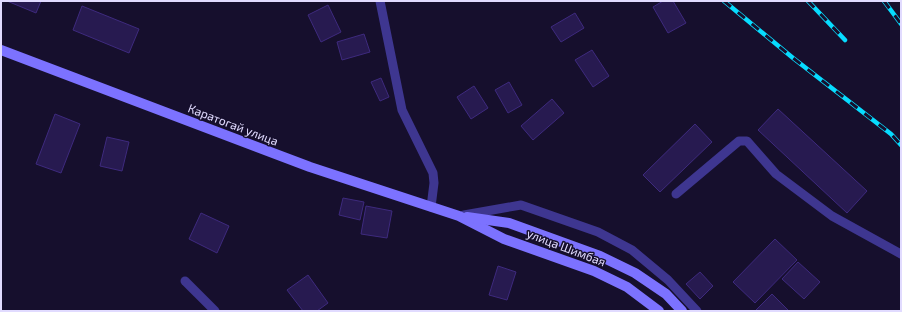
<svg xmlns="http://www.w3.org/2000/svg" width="902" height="312" font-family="'Exo 2',sans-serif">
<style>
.building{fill:#271a50;stroke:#3e2a7e}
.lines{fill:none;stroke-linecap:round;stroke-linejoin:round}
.lane{stroke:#3e3690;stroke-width:9}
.secondary{stroke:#7c72ff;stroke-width:10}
.rail-casing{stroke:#07dcff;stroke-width:4.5}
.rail{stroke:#160f2d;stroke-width:3;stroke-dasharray:9;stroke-linecap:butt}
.labels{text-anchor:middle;stroke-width:3;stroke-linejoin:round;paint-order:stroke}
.street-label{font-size:12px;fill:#e1dbff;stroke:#160f2d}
</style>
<rect width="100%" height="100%" fill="#160f2d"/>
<!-- building -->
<g class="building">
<path d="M7 1H41L36 13Z"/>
<path d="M663 1H673L686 23 668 33 653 7Z"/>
<path d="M328 5 341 32 321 42 308 15Z"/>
<path d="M82 6 139 29 129 53 73 30Z"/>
<path d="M575 13 584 28 561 42 551 27Z"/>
<path d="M364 34 370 52 342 60 337 42Z"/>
<path d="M592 50 609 76 593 87 575 60Z"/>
<path d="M381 78 389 97 380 101 371 82Z"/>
<path d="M509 82 522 105 508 113 495 90Z"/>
<path d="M474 86 488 108 471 119 457 97Z"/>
<path d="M552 99 564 113 533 140 521 126Z"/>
<path d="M778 109 867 191 847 213 758 130Z"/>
<path d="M55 114 80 124 61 173 36 164Z"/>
<path d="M695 124 712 142 660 192 643 175Z"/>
<path d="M107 137 129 142 122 171 100 166Z"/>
<path d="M343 198 364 202 360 220 339 215Z"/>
<path d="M366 206 392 211 387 238 361 234Z"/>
<path d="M201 213 229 226 217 253 189 239Z"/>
<path d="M775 239 797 260 755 303 733 282Z"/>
<path d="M798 262 820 282 804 299 782 279Z"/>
<path d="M498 266 516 272 507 300 489 295Z"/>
<path d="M700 272 713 286 700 299 686 284Z"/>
<path d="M308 275 328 303 317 311H303L287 290Z"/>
<path d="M772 294 789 311H755Z"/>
</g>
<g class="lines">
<!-- lane -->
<g class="lane">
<path d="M380 1 402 110 433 173 434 183 431 207"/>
<path d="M676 194 739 141H747L776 174 832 216 901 254"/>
<path d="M464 215 521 205 598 232 632 250 668 280 697 311"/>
<path d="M185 281 215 311"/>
</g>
<!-- secondary -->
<g class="secondary">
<path d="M1 50 310 167 459 216 504 239 594 271 627 287 659 311"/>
<path d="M467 217 509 223 600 256 635 273 666 294 682 311"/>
</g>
<defs>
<g id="rail">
<path d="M724 1 793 58 891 134 901 145"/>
<path d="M808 1 845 40"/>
<path d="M884 1 901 24"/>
</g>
</defs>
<!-- rail casing -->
<use href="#rail" class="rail-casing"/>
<!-- rail -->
<use href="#rail" class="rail"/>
</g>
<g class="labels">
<!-- street labels -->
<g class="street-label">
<text transform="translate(233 125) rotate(21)" y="4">Каратогай улица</text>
<text transform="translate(566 248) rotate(21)" y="4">улица Шимбая</text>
</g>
</g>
<!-- border -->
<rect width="902" height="312" fill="none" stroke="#e1dbff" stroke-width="4"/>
</svg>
